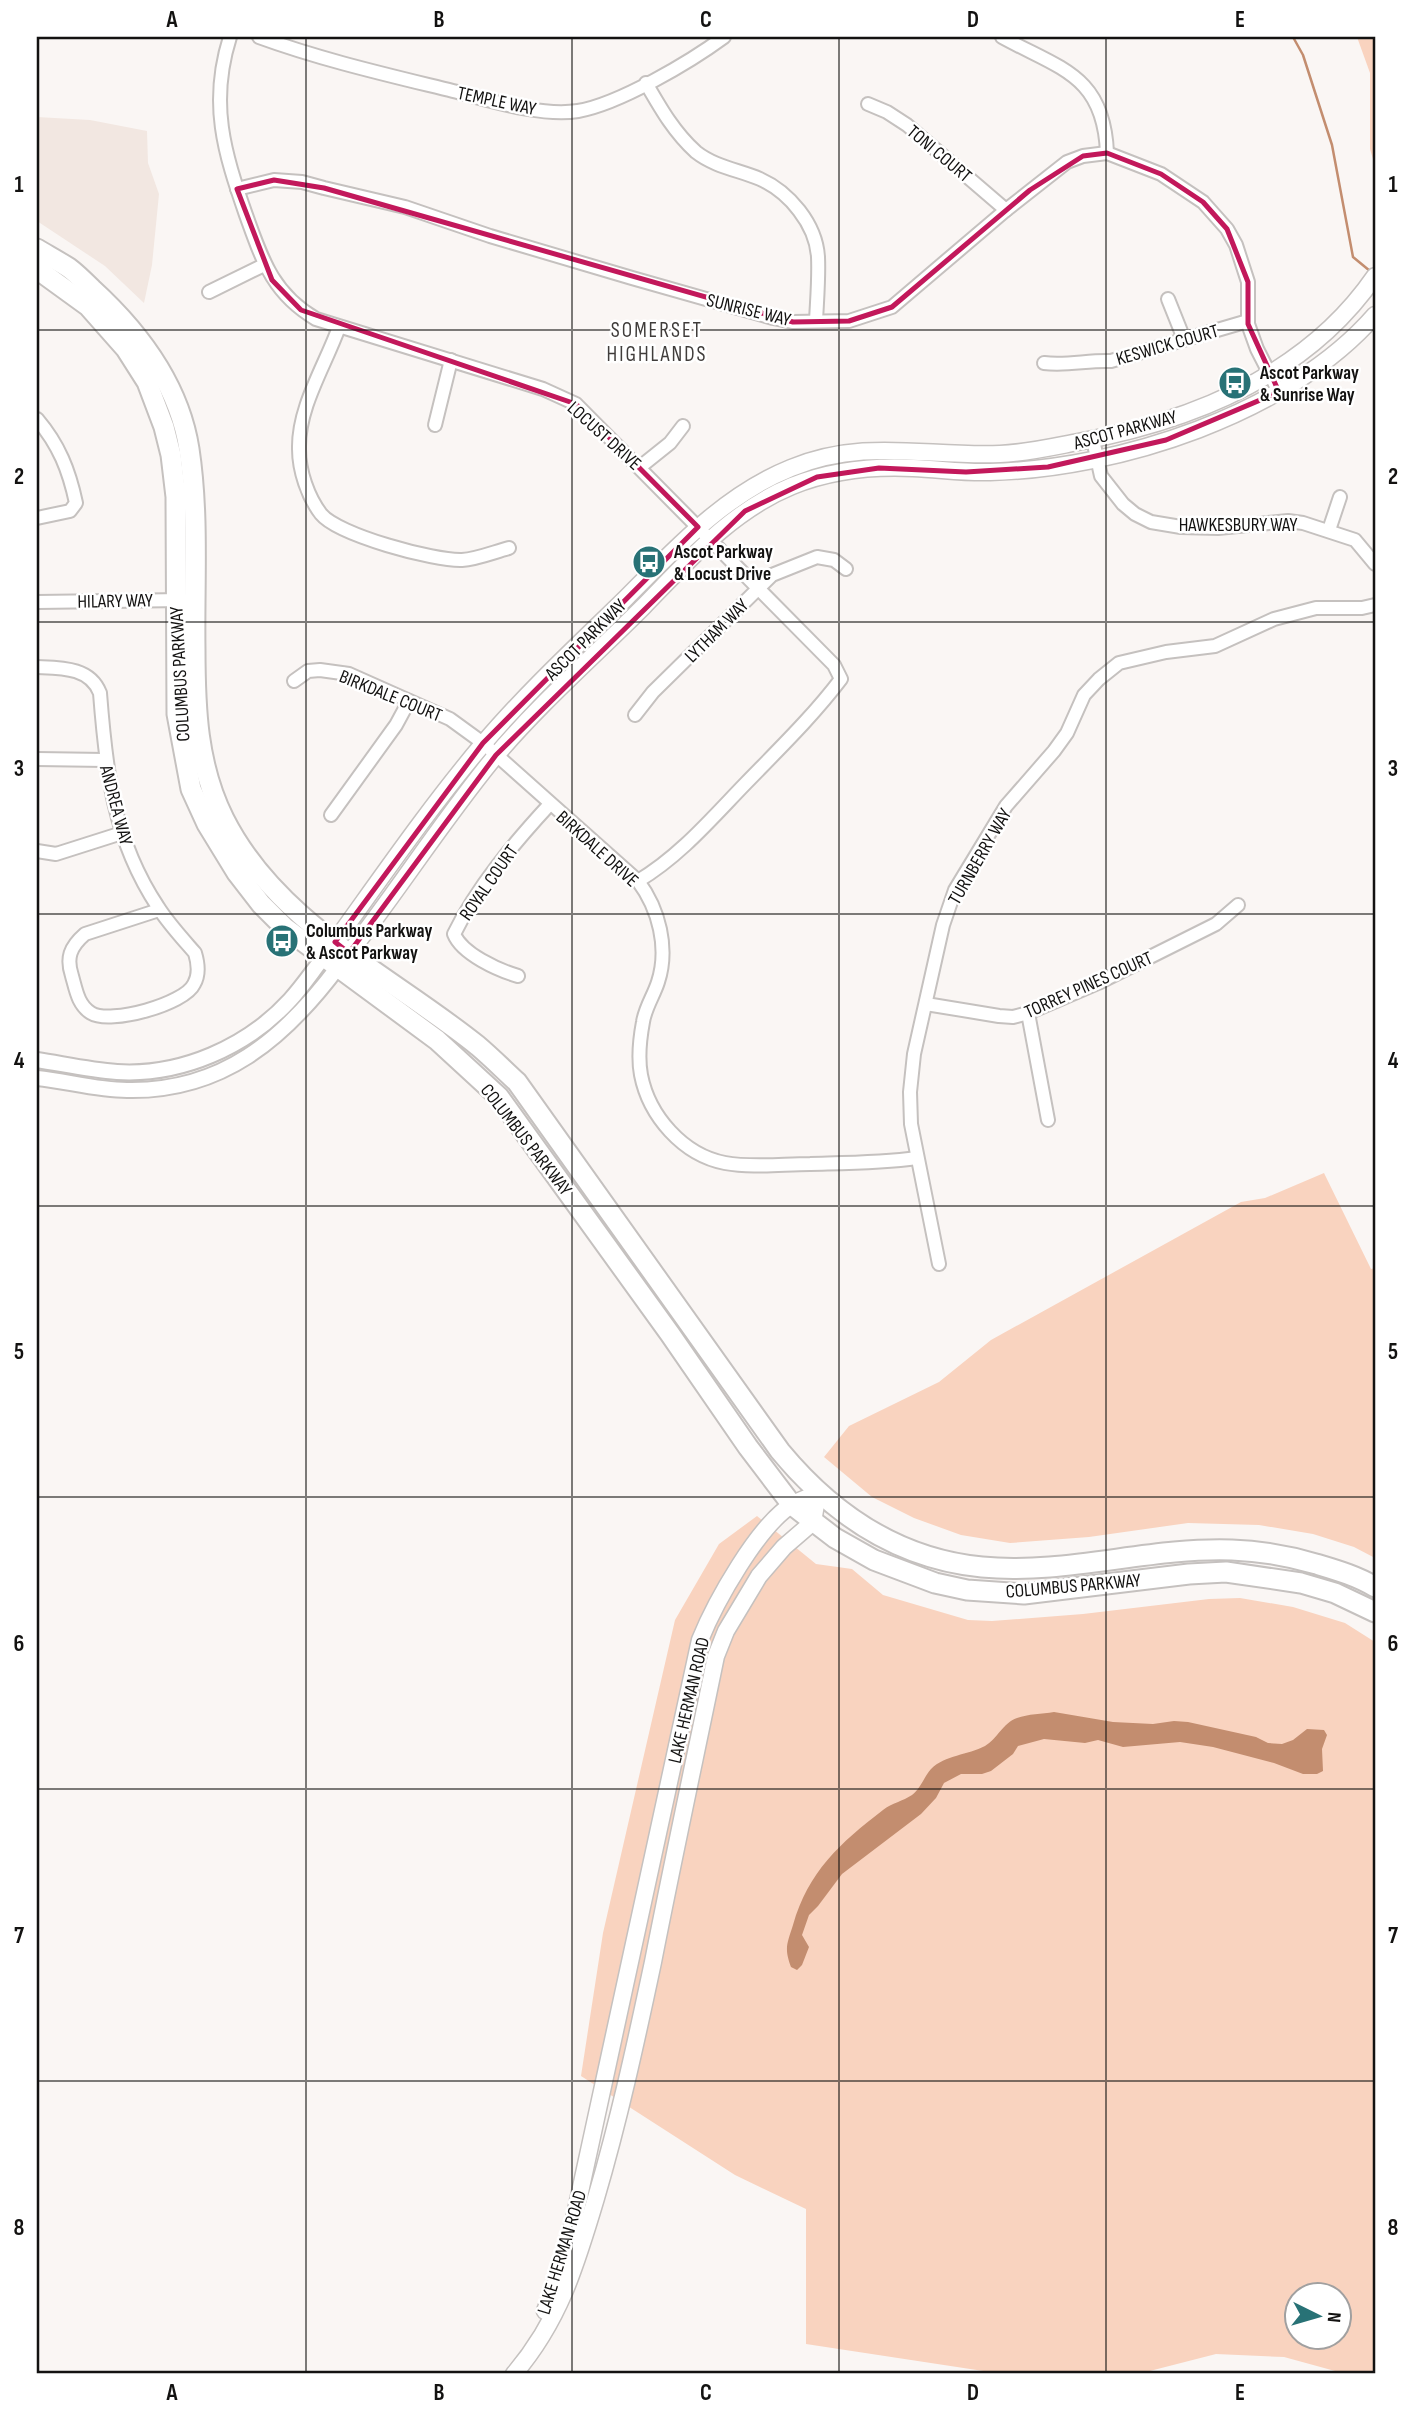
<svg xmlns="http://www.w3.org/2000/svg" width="1412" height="2411" font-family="'Sofia Sans Condensed',sans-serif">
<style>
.built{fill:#f2e7e1}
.green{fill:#f9d3bf;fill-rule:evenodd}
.water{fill:#c38d6f}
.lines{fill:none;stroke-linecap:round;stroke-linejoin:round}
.stream{stroke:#c38d6f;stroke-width:2.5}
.minor-casing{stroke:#c5c1bf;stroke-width:16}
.tertiary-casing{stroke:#c5c1bf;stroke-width:18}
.secondary-casing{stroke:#c5c1bf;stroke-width:19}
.primary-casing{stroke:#c5c1bf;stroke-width:23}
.minor{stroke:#fff;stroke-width:12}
.tertiary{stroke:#fff;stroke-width:14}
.secondary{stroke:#fff;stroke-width:16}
.primary{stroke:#fff;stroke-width:19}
.marked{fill:none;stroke:#c2185b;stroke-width:5;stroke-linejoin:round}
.grid{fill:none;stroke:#131211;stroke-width:2;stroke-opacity:0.55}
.labels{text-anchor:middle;stroke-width:5;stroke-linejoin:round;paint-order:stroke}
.street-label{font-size:19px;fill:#131211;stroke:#fff}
.poi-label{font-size:19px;font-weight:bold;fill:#131211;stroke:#fff;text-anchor:start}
.neighbourhood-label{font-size:21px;letter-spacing:2px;fill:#403d3b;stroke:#fff}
.neatline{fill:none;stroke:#131211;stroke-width:2.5}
.grid-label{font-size:23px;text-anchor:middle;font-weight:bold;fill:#131211}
</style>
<rect width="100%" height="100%" fill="#faf6f4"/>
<!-- built -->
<path class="built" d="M37 117 90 120 147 131 148 163 159 194 152 265 144 303 105 266 37 221Z"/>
<!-- green -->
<g class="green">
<path d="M1357 37H1375V166L1370 149V73Z"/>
<path d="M1324 1173 1371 1269 1375 1268V1558L1354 1547 1313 1534 1259 1525 1188 1523 1089 1537 1010 1543 961 1535 914 1518 872 1497 824 1457 849 1426 939 1382 991 1340 1241 1202 1265 1198Z"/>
<path d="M757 1516 816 1564 852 1569 883 1595 968 1620 992 1621 1083 1614 1209 1599 1240 1598 1293 1607 1345 1623 1375 1642V2374H1346L1284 2357 1216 2354 1138 2374H1003L806 2344V2209L735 2175 581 2076 603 1933 675 1620 719 1544ZM1296 2296H1338V2338H1296Z"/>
</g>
<!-- water -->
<path class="water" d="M1054 1712 1113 1722 1153 1724 1174 1721 1188 1722 1256 1737 1268 1743 1282 1744 1293 1740 1307 1729 1324 1730 1327 1735 1322 1749 1323 1771 1317 1774H1303L1274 1763 1213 1747 1180 1742 1123 1747 1098 1740 1085 1743 1044 1739 1018 1746 1013 1754 991 1771 982 1774H961L944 1783 936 1798 921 1814 842 1874 818 1906 809 1915 802 1935 809 1947 802 1965 797 1970 791 1967C784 1948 787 1944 793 1925 808 1872 840 1843 883 1810 892 1803 903 1801 912 1795 921 1788 924 1777 931 1769 945 1755 968 1755 985 1746 997 1739 1003 1723 1017 1718 1028 1714 1042 1714 1054 1712Z"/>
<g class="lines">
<!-- stream -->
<path class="stream" d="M1293 37 1303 55 1332 145 1353 257 1370 271"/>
<defs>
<g id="minor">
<path d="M230 37C209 103 224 152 246 215 262 259 272 293 316 319L543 389 576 404 834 665 841 679C813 716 779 749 746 783 712 818 680 856 638 881"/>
<path d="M259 37C322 60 388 75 453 91 489 100 541 117 578 111 619 104 690 62 724 37"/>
<path d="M1002 37C1060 69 1104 75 1107 153"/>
<path d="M646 83C661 109 674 132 696 152 715 167 739 170 760 179 789 192 816 224 818 257 819 278 817 300 816 321"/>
<path d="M868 104 887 112 907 125 1006 210"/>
<path d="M237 189 274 180 302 182 324 188 405 207 490 236 632 278 773 318 793 322 849 321 892 307 1006 210 1067 162 1083 156 1107 153 1161 174 1203 202 1227 229 1236 245 1248 282V324L1257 349 1279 392"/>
<path d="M209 292 264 265"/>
<path d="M1168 299 1184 339"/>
<path d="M339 327C325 366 298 407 299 449 299 471 308 497 321 514 338 535 434 561 462 560 477 559 494 552 509 548"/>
<path d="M1044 363C1067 366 1088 360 1111 361L1248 321"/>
<path d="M37 419C59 445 69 470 76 503L70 511 37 518"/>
<path d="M435 425 451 360"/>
<path d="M1093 440 1101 476 1123 504 1135 514 1151 522 1181 527 1218 528 1288 521 1303 523 1355 540 1375 564"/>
<path d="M640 467 670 443 683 426"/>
<path d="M1329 530 1340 497"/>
<path d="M37 602 183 600"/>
<path d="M37 667C61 668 90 667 100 693 106 771 113 839 158 907 168 923 182 938 195 953 198 963 200 974 194 984 185 1004 110 1025 91 1013 78 1005 76 990 72 976 66 958 70 947 85 934L159 910"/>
<path d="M294 681 308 671 320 670 349 674 450 719 483 743 638 881C659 909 669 948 658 982 654 995 645 1008 643 1022 640 1038 638 1059 641 1075 649 1116 683 1155 725 1163 752 1168 783 1164 810 1164 846 1163 881 1163 917 1158"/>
<path d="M635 715 653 692 772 575 817 557 834 560 846 569"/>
<path d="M37 759 105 760"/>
<path d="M331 815 396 725 409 701"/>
<path d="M37 851 56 854 122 833"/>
<path d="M518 976C498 970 462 954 454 934 477 887 514 843 550 804"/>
<path d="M926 1004 999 1016 1013 1017 1028 1013 1098 983 1216 924 1238 905"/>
<path d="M1028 1013 1048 1120"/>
<path d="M939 1264 911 1124 910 1092 914 1054 943 925 955 890 1006 806 1054 751 1067 733 1084 695 1099 679 1119 663 1166 652 1215 646 1274 619 1316 608H1362L1375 605"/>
</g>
<g id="tertiary">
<path d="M37 1060C63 1064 90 1070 117 1072 181 1076 247 1047 290 1000 302 987 312 972 323 958"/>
<path d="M37 1078C67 1081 96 1090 127 1090 222 1092 284 1039 338 967"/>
</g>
<g id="secondary">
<path d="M329 950C379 881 428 809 483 744 527 692 578 645 626 598 676 548 724 495 791 468 864 438 925 457 1000 454 1026 453 1052 447 1078 442 1192 421 1307 375 1375 276"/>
<path d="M343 961C395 895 440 824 493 759 537 706 594 656 643 607 688 561 731 511 792 486 829 471 873 466 913 468 939 469 964 473 990 472 1118 469 1289 414 1375 315"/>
<path d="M545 2311 559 2275 575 2215 700 1640C715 1603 758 1525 793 1504 800 1500 810 1497 818 1493"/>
<path d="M514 2374C560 2320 576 2265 596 2198 619 2120 636 2042 653 1962 673 1860 695 1758 716 1656L726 1631 759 1576 784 1547 813 1522 818 1493"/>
</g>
<g id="primary">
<path d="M37 249C47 255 58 261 69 268 77 274 85 282 92 289 138 331 179 385 189 449 199 515 194 582 195 649 195 708 197 765 224 819 277 924 390 975 478 1046 491 1057 504 1070 517 1082L780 1451C833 1515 898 1559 982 1567 1066 1575 1149 1547 1232 1550 1260 1551 1289 1556 1316 1564 1336 1570 1357 1576 1375 1587"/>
<path d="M37 269 88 306 126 349 147 382 164 427 171 455 176 497 177 714 191 789 207 824 237 873 261 904 285 928 437 1040 499 1097 670 1334 748 1447 792 1505 835 1538 874 1560 935 1583 967 1590 1024 1594 1189 1574 1226 1572 1301 1583 1335 1593 1375 1612"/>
</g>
</defs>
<!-- minor casing -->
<use href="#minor" class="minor-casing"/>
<!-- tertiary casing -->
<use href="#tertiary" class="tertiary-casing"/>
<!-- secondary casing -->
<use href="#secondary" class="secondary-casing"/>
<!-- primary casing -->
<use href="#primary" class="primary-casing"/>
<!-- minor -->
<use href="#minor" class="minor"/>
<!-- tertiary -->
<use href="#tertiary" class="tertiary"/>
<!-- secondary -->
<use href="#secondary" class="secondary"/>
<!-- primary -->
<use href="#primary" class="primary"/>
</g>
<!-- marked area -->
<path class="marked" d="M1107 153 1161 174 1203 202 1227 229 1248 282V324L1279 392 1166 440 1048 467 966 472 879 468 817 477 745 511 496 755 349 953 335 942 483 743 698 527 576 404 301 310 272 280 237 189 274 180 324 188 793 322 849 321 892 307 1030 190 1083 156Z"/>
<!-- grid -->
<path class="grid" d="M306 37V2374M572 37V2374M839 37V2374M1106 37V2374M37 330H1375M37 622H1375M37 914H1375M37 1206H1375M37 1497H1375M37 1789H1375M37 2081H1375"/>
<!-- icons -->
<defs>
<symbol id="bus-disc" viewBox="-11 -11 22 22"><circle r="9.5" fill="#287276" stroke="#fff"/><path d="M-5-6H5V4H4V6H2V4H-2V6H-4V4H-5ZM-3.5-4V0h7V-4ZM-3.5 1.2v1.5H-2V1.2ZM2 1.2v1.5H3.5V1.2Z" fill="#fff"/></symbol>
</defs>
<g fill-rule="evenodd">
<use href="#bus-disc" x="1216" y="364" width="38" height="38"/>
<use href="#bus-disc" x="630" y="543" width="38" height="38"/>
<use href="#bus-disc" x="263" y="922" width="38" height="38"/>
</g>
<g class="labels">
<!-- street labels -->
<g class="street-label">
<text transform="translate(497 100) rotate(12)" y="7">TEMPLE WAY</text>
<text transform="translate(940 153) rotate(40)" y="7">TONI COURT</text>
<text transform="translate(749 309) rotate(14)" y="7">SUNRISE WAY</text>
<text transform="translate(1167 344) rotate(-16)" y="7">KESWICK COURT</text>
<text transform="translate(1125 429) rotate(-15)" y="7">ASCOT PARKWAY</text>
<text transform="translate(605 435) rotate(42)" y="7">LOCUST DRIVE</text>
<text x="1238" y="531">HAWKESBURY WAY</text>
<text transform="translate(115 600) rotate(-1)" y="7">HILARY WAY</text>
<text transform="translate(716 630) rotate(-45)" y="7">LYTHAM WAY</text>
<text transform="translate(585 639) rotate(-45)" y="7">ASCOT PARKWAY</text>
<text transform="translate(179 674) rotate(-93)" y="7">COLUMBUS PARKWAY</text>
<text transform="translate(391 695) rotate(22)" y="7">BIRKDALE COURT</text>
<text transform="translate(117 805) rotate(75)" y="7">ANDREA WAY</text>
<text transform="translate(598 848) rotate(42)" y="7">BIRKDALE DRIVE</text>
<text transform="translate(979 856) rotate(-60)" y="7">TURNBERRY WAY</text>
<text transform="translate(488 882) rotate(-55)" y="7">ROYAL COURT</text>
<text transform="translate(1088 984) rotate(-24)" y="7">TORREY PINES COURT</text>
<text transform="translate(527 1139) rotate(52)" y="7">COLUMBUS PARKWAY</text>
<text transform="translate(1073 1585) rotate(-5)" y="7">COLUMBUS PARKWAY</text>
<text transform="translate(688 1700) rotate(-77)" y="7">LAKE HERMAN ROAD</text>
<text transform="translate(561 2252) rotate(-73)" y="7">LAKE HERMAN ROAD</text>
</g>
<!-- poi labels -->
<g class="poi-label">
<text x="1260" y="379">Ascot Parkway<tspan x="1260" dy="22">&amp; Sunrise Way</tspan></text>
<text x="674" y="558">Ascot Parkway<tspan x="674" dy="22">&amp; Locust Drive</tspan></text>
<text x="306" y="937">Columbus Parkway<tspan x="306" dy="22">&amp; Ascot Parkway</tspan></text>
</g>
<!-- neighbourhood labels -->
<g class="neighbourhood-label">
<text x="657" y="337">SOMERSET<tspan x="657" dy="24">HIGHLANDS</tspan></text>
</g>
</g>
<!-- border -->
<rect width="1412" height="2411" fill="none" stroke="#ffffff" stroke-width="77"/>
<!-- north arrow -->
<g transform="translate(1318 2316) rotate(95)"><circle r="33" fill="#ffffff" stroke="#a1a0a0" stroke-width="2"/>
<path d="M0-5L12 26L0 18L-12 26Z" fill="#287276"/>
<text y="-10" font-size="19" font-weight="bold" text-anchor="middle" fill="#131211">N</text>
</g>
<rect x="38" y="38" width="1336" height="2334" class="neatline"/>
<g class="grid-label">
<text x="172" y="27">A</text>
<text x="439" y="27">B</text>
<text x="706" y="27">C</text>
<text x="973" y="27">D</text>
<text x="1240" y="27">E</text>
<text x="19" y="192">1</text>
<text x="1393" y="192">1</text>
<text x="19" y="484">2</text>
<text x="1393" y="484">2</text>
<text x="19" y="776">3</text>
<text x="1393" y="776">3</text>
<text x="19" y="1068">4</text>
<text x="1393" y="1068">4</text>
<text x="19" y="1359">5</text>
<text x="1393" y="1359">5</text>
<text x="19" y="1651">6</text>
<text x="1393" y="1651">6</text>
<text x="19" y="1943">7</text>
<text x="1393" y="1943">7</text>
<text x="19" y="2235">8</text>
<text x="1393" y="2235">8</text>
<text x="172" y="2400">A</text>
<text x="439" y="2400">B</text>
<text x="706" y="2400">C</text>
<text x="973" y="2400">D</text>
<text x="1240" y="2400">E</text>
</g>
</svg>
